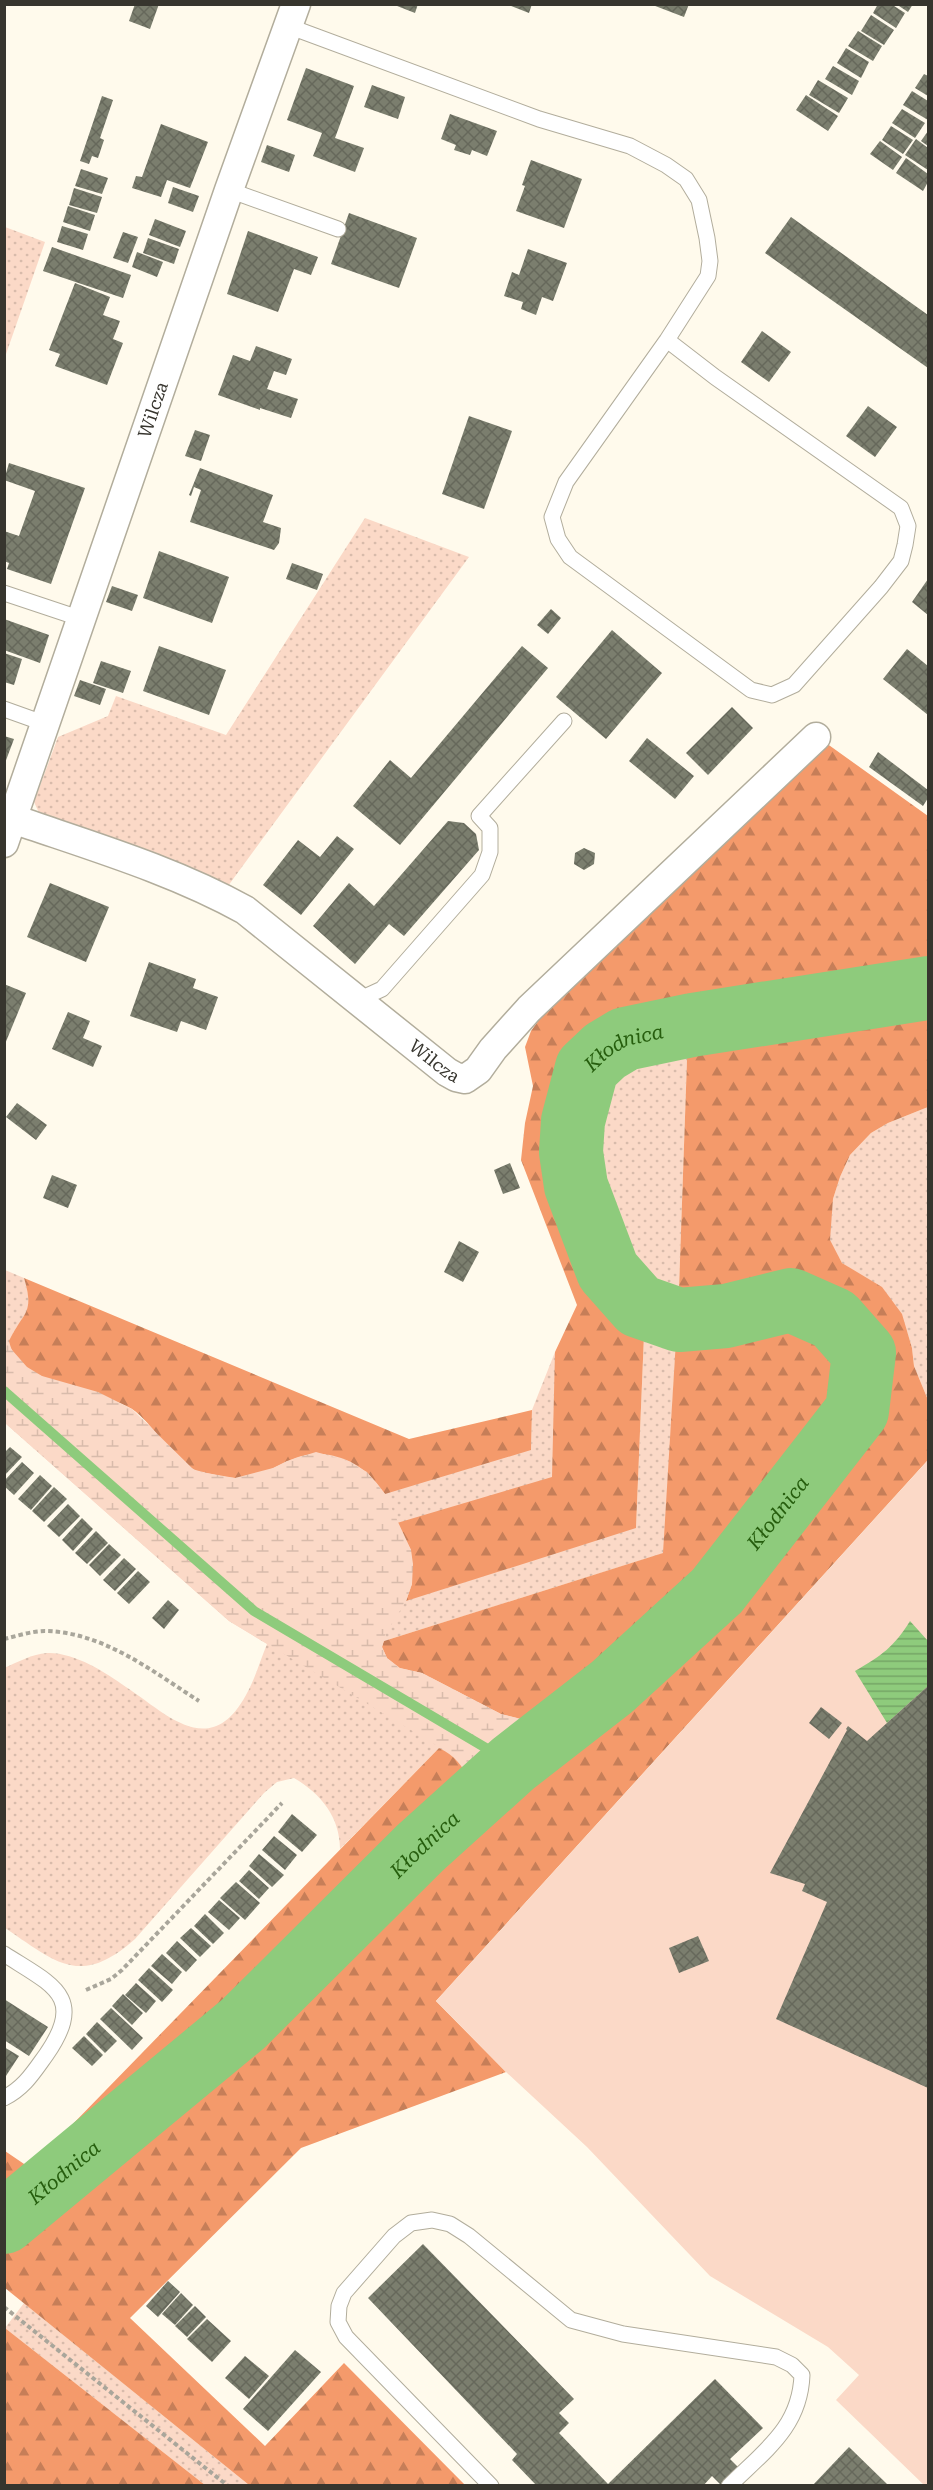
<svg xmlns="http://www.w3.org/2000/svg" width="933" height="2490" font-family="'Roboto Serif',serif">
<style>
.grass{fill:url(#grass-dots)}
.forest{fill:url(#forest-firs)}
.wetland{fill:url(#wetland-marsh)}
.green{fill:#fbd9c7}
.water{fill:url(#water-rules)}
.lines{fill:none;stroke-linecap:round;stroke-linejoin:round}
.stream{stroke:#8ecb7c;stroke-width:10}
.river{stroke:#8ecb7c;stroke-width:64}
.building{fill:url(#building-cross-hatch)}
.lane-casing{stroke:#b2ad9c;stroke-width:17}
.street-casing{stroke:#b2ad9c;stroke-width:31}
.path{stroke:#a9a69b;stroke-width:4;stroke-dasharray:4.5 3;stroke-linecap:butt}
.lane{stroke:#fff;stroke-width:15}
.street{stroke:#fff;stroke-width:28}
.labels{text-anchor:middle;stroke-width:6;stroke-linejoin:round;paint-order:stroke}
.street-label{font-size:18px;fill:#37352e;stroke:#fffaec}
.water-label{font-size:20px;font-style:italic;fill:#265e0e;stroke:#fffaec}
</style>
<defs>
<pattern id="grass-dots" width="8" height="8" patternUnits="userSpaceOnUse" patternTransform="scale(1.5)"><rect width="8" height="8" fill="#fbd9c7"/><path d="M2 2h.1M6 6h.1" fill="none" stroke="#d8bbab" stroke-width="1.8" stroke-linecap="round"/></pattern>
<pattern id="forest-firs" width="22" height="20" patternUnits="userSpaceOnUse" patternTransform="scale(1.5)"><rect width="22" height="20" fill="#f49a6b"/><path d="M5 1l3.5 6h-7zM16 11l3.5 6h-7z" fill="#c67e58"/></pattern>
<pattern id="wetland-marsh" width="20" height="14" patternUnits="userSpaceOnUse" patternTransform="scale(1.5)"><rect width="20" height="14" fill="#fbd9c7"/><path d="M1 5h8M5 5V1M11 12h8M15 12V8" fill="none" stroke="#d8bbab"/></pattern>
<pattern id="water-rules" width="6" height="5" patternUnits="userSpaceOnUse" patternTransform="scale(1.5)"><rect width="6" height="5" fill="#8ecb7c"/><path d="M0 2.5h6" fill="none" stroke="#75a666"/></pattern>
<pattern id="building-cross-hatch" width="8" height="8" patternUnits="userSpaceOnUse" patternTransform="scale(1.5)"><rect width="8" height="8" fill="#7b7e6e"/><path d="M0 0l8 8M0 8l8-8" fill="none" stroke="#66685b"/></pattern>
</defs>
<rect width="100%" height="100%" fill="#fffaec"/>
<!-- grass -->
<g class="grass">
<path d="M5 227 45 242 5 357 4 227Z"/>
<path d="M365 518 469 557 228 886 40 815 34 802 58 737 108 716 116 696 226 735Z"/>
<path d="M688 1031 678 1317 641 1303 610 1270 578 1185 573 1153 576 1122 590 1070 607 1054 626 1043Z"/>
<path d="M928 1107V1400L914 1366 912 1348 907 1332 868 1280 842 1263 829 1240 833 1199 840 1177 850 1155 871 1133 888 1123Z"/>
<path d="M5 1270 24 1278C33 1308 29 1309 13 1333L148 1424 531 1450 532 1410 555 1352 557 1476 636 1528 645 1311 677 1323 664 1553 384 1641 458 1692 560 1724 507 1764 474 1794 470 1783 439 1748 340 1849C340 1817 321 1794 294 1778L277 1782 264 1793 135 1939C80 1988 56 1962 5 1928L4 1668C18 1662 32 1654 47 1653 74 1652 105 1672 126 1687 167 1714 210 1761 246 1695 255 1679 260 1661 267 1644L229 1621 5 1423Z"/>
<path d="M24 2303 249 2485H205L5 2328Z"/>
</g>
<!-- forest -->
<g class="forest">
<path d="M826 743 928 816V979L690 1021 623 1036 603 1049 585 1067 570 1123 568 1154 574 1187 607 1273 638 1308 645 1311 636 1528 406 1601 412 1584 411 1550 397 1523 552 1477 555 1352 577 1305 521 1160 525 1123 533 1086 525 1047 531 1031 541 1017Z"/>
<path d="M928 996V1107L888 1123 871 1133 850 1155 840 1177 833 1199 830 1240 842 1263 882 1287 902 1314 912 1348 914 1366 928 1400V1460L436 2001 506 2072 301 2148 130 2318 265 2446 344 2363 465 2485H249L5 2288V2228L241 2029 426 1847 515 1767 613 1690 719 1594 859 1413 865 1352 836 1317 790 1297 726 1313 678 1317 688 1031Z"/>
<path d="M24 1278 409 1439 532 1410 531 1450 385 1494C374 1478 362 1466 344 1459 294 1440 279 1478 235 1478 224 1477 210 1474 199 1471 178 1467 152 1422 132 1409 99 1389 18 1386 9 1341 23 1311 35 1315 24 1278Z"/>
<path d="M792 1303 832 1321 861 1354 854 1410 715 1589 608 1685 560 1724 543 1719H521L501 1714 422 1673 400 1668 387 1658 382 1647 384 1641 663 1553 677 1323 727 1320Z"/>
<path d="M439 1748C460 1758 467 1773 474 1794L422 1842 237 2023 5 2217V2151L30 2168Z"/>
<path d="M4 2328H5L205 2485H5Z"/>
</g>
<!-- wetland -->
<path class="wetland" d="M5 1342 27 1367 42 1376 98 1392 132 1409 195 1471 235 1478 273 1468 287 1461 316 1452 348 1461 367 1472 385 1494 411 1550 413 1564 412 1584 406 1601 385 1635 382 1647 387 1658 399 1668 422 1673 501 1714 521 1719H543L560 1724 507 1764 474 1794 463 1765 451 1754 229 1621 5 1423Z"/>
<!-- green -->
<path class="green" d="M928 1460V2485H924L836 2400 859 2375 828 2347 710 2276 587 2147 506 2072 436 2001Z"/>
<!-- water -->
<path class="water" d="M910 1621 928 1641V1686L887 1723 855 1671C881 1656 894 1647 910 1621Z"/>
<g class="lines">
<!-- stream -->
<path class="stream" d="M4 1391 254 1611 513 1764"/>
<!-- river -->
<path class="river" id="s1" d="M4 2222 243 2024 420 1848 513 1764 612 1687 717 1591 857 1411 864 1353 834 1319 791 1300 726 1316 679 1320 639 1306 608 1271 576 1186 571 1152 573 1121 587 1068 605 1051 625 1039 692 1025 928 988"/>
</g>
<!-- building -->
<g class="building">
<path d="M135 4H159L150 29 129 21Z"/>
<path d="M392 4H418L415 13Z"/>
<path d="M506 4H532L529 13Z"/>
<path d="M650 4H689L684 17Z"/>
<path d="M878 4H891L905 13 896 28 873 13Z"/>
<path d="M896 4H913L908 12Z"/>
<path d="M871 15 894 30 884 45 861 31Z"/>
<path d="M858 31 882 46 873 61 848 46Z"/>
<path d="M846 48 869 62 861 78 837 63Z"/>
<path d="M833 66 859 81 852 95 825 79Z"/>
<path d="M306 68 354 86 335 138 364 148 355 172 313 156 322 133 287 120Z"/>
<path d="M924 74 928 76V96L915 88Z"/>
<path d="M818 80 848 98 839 113 809 95Z"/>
<path d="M372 85 405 97 398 119 364 107Z"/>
<path d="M912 91 928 101V120L903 105Z"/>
<path d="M806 95 838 116 828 131 796 110Z"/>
<path d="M102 96 113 100 100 138 104 140 98 158 92 156 89 164 80 161Z"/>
<path d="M902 109 925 123 915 138 892 123Z"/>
<path d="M450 114 497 131 487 156 472 150 470 155 454 150 456 145 441 139Z"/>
<path d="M161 124 208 142 190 188 167 180 161 197 132 188 136 176 142 177Z"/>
<path d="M891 126 913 140 903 154 882 140Z"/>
<path d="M928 131V146L921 141Z"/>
<path d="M916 139 928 148V170L905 155Z"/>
<path d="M880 141 902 157 893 170 870 154Z"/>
<path d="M267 145 295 155 289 172 261 162Z"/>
<path d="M906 158 928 174V182L923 191 896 173Z"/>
<path d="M531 160 582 179 564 228 516 211 525 186 522 185Z"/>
<path d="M81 169 108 178 102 194 75 186Z"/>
<path d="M173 187 199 196 193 212 168 203Z"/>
<path d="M74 188 102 197 97 213 69 205Z"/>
<path d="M68 206 95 215 90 231 63 222Z"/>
<path d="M349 213 417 238 399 288 331 264Z"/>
<path d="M791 217 928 315V368L765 253Z"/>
<path d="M155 219 186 231 180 247 149 235Z"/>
<path d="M62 226 88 234 83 250 57 242Z"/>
<path d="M248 231 318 257 311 275 294 269 278 312 227 294Z"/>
<path d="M123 232 138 237 128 263 113 258Z"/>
<path d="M148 238 179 249 174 264 143 253Z"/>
<path d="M52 247 131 275 123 298 43 271Z"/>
<path d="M528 249 567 263 553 301 542 297 536 315 521 309 523 302 504 296 512 272 519 275Z"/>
<path d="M137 252 163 262 157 277 132 267Z"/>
<path d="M75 283 110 297 103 315 120 321 113 339 123 343 107 385 55 366 60 354 49 350Z"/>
<path d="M762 331 791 352 769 382 741 362Z"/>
<path d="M256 346 292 359 286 375 274 371 267 389 298 399 291 418 260 408V410L218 395 233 355 250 361Z"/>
<path d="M868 406 897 427 875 457 846 436Z"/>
<path d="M469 416 512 431 484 509 442 494Z"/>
<path d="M195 430 210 435 201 461 185 456Z"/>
<path d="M9 463 85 488 51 584 7 569 9 563 4 561V531L19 536 35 491 4 480Z"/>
<path d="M200 468 273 495 263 522 281 528 279 543 274 550 190 522 201 490 194 487 191 496 189 495Z"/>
<path d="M159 551 229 577 212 623 143 598Z"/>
<path d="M292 563 323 574 317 590 286 579Z"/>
<path d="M928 579V615L912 602Z"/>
<path d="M112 586 138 595 132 611 106 602Z"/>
<path d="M551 609 561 618 548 634 537 625Z"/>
<path d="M4 619 49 635 40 663 4 650Z"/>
<path d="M612 630 662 673 606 739 556 697Z"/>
<path d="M159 646 226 670 209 715 143 691Z"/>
<path d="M522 646 548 668 400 845 353 806 390 760 411 778Z"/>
<path d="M907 649 928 666V715L883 679Z"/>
<path d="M4 653 22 659 14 685 4 682Z"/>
<path d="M101 661 131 671 123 693 93 683Z"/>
<path d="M80 680 106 689 100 705 74 696Z"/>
<path d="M732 707 753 728 708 775 686 753Z"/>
<path d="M4 736 14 739 5 763H4Z"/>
<path d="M647 738 694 776 675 799 629 761Z"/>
<path d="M878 752 928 790V798L923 806 869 767Z"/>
<path d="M448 821 464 823 476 834 479 850 404 936 389 924 355 964 313 926 349 883 374 906Z"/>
<path d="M337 836 354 849 301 915 263 885 298 840 320 857Z"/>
<path d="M584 848 595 853 594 864 584 870 574 864 575 853Z"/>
<path d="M50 883 109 907 86 962 27 937Z"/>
<path d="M149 962 196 979 193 988 218 997 206 1030 181 1021 177 1032 130 1016Z"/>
<path d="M4 984 26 993 5 1044H4Z"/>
<path d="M68 1012 90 1021 83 1038 102 1046 93 1067 52 1049Z"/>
<path d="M17 1103 47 1125 36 1140 6 1117Z"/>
<path d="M510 1163 520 1188 503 1194 494 1170Z"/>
<path d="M52 1175 77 1185 68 1208 43 1198Z"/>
<path d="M459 1241 479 1252 463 1282 444 1272Z"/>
<path d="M10 1447 22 1457 4 1476V1453Z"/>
<path d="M22 1462 34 1473 14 1495 4 1486V1481Z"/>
<path d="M40 1475 52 1486 31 1510 18 1499Z"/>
<path d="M54 1487 67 1499 44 1522 32 1511Z"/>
<path d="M68 1504 80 1516 59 1537 47 1526Z"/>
<path d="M82 1518 93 1529 73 1551 62 1540Z"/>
<path d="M96 1531 108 1543 87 1564 75 1553Z"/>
<path d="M109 1544 121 1555 100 1576 89 1565Z"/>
<path d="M124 1558 136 1569 115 1591 103 1580Z"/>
<path d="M138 1571 150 1582 129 1604 117 1593Z"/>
<path d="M168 1600 179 1610 164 1629 152 1618Z"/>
<path d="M928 1686V2088L776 2019 827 1902 802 1891 805 1884 770 1873 847 1730 846 1729 848 1726 867 1741Z"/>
<path d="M821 1707 842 1723 829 1739 809 1723Z"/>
<path d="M292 1814 317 1835 302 1852 278 1832Z"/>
<path d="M274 1836 297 1855 285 1870 262 1850Z"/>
<path d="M259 1854 284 1875 272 1887 249 1866Z"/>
<path d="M249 1870 269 1888 259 1899 239 1881Z"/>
<path d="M236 1882 260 1903 245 1920 220 1898Z"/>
<path d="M219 1900 240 1918 229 1930 208 1912Z"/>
<path d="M205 1914 224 1933 213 1944 194 1926Z"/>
<path d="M191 1928 211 1946 200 1957 180 1938Z"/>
<path d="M698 1936 709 1961 679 1973 669 1948Z"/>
<path d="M177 1941 197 1960 186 1972 166 1953Z"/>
<path d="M162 1954 182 1972 172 1984 151 1966Z"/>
<path d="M149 1968 173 1990 162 2002 138 1980Z"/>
<path d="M136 1983 156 2001 146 2013 125 1995Z"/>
<path d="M123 1994 143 2013 132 2025 112 2006Z"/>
<path d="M4 1999 48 2027 29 2056 4 2040Z"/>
<path d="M111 2008 143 2038 132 2050 100 2019Z"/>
<path d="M97 2022 117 2041 105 2053 86 2034Z"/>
<path d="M84 2036 103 2055 92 2066 72 2048Z"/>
<path d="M4 2047 19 2056 4 2079Z"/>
<path d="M423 2244 574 2399 559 2413 569 2423 559 2433 608 2484 715 2379 763 2428 730 2459 740 2469 722 2486 712 2476 703 2486H537L512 2460 517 2454 368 2298Z"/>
<path d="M168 2281 180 2292 158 2317 146 2306Z"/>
<path d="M181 2293 193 2305 175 2325 162 2314Z"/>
<path d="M195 2306 206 2317 187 2337 175 2326Z"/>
<path d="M207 2319 231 2341 212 2362 187 2339Z"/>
<path d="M295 2350 321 2372 268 2431 243 2409Z"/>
<path d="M245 2356 269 2376 249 2399 225 2378Z"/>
<path d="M849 2447 889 2486H812Z"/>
</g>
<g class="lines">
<defs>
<g id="lane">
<path d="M288 26 539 119 630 146 666 165 686 179 699 200 707 238 710 261 708 276 667 340 566 482 552 517 558 539 570 557 751 690 772 695 794 685 881 587 901 561 905 545 908 526 901 508 715 377 667 340"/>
<path d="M229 190 338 229"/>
<path d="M4 593 82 619"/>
<path d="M4 709 46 724"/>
<path d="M358 1000 382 989 482 875 490 852V828L479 816 564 721"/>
<path d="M4 1954C52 1985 87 1996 46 2055 33 2073 24 2088 4 2098"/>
<path d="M491 2486 346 2337 338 2322 339 2306 344 2293 394 2236 411 2223 432 2220 450 2224 469 2236 571 2320 623 2334 776 2357 792 2365 802 2375C800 2428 764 2451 729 2486"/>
</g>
<g id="street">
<path id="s2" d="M13 819C91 846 173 870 245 910L447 1072 456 1077 465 1079 478 1070 493 1049 529 1009 816 737"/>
<path id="s3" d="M4 843 229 190 296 4"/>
</g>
</defs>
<!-- lane casing -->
<use href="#lane" class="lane-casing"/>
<!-- street casing -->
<use href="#street" class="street-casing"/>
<!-- path -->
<g class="path">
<path d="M4 1639C17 1636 32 1631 45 1631 103 1632 152 1671 199 1701"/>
<path d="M86 1990 111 1979 122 1970 282 1803"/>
<path d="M4 2307 228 2486"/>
</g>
<!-- lane -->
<use href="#lane" class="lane"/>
<!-- street -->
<use href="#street" class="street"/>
</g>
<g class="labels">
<!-- street labels -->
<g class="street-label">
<text dy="6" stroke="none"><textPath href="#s3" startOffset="458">Wilcza</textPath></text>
<text dy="6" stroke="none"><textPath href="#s2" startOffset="492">Wilcza</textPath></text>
</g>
<!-- water labels -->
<g class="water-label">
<text dy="7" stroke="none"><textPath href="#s1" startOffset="1790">Kłodnica</textPath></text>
<text dy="7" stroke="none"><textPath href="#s1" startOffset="1052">Kłodnica</textPath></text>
<text dy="7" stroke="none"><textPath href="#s1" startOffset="566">Kłodnica</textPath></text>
<text dy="7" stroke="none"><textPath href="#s1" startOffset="78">Kłodnica</textPath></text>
</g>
</g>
<!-- border -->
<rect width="933" height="2490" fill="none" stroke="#37352e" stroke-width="12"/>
</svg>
